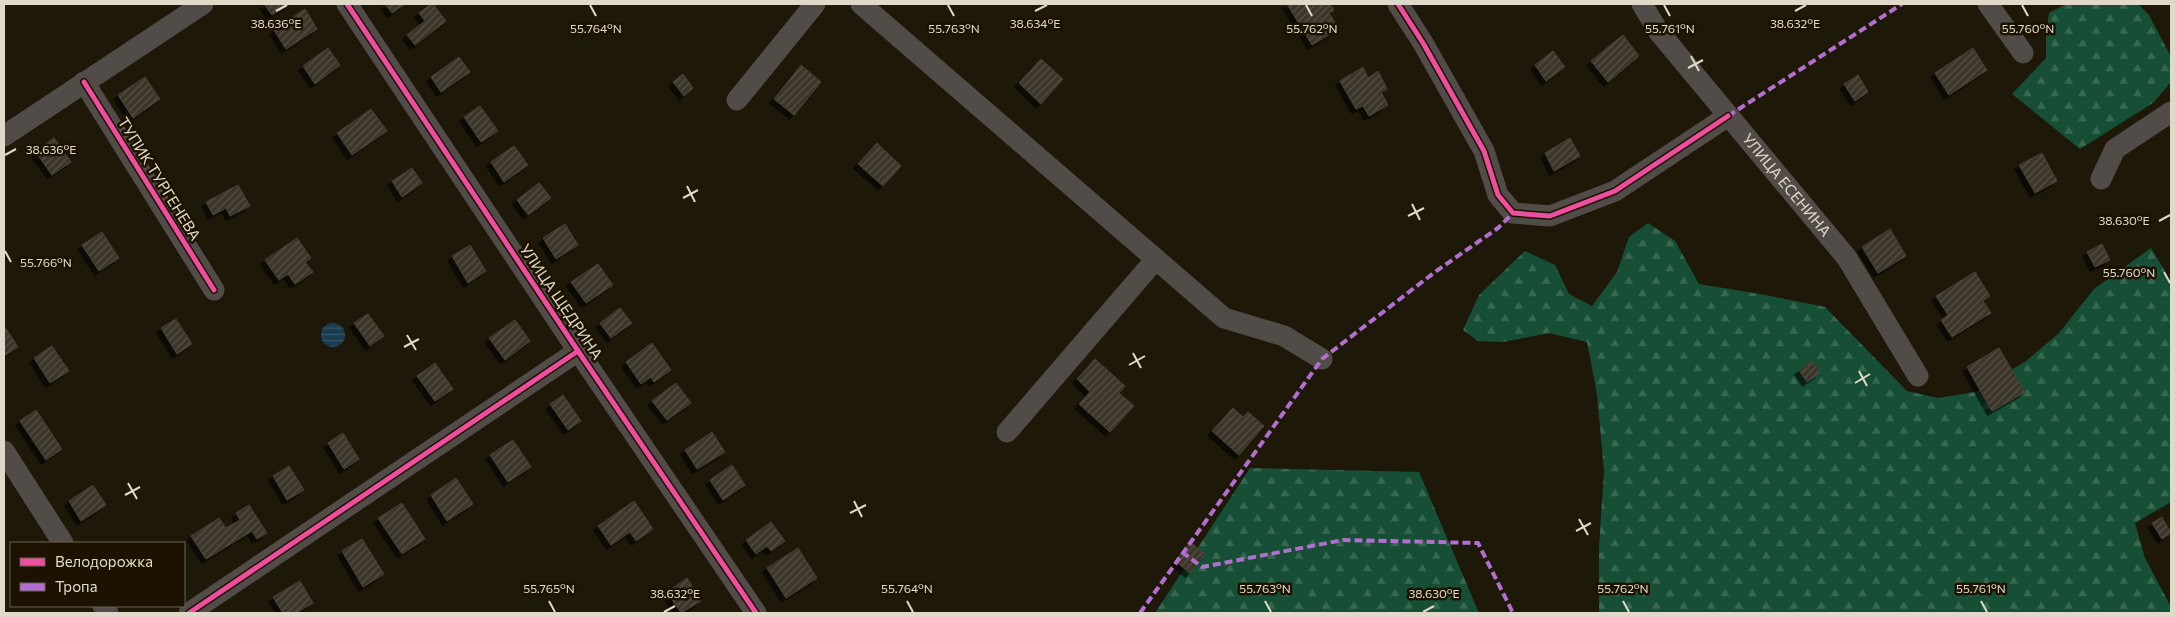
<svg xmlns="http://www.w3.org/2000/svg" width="2175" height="617" font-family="Commissioner,sans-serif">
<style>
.forest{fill:url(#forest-firs)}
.water{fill:url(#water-rules)}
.building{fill:url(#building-hatch);stroke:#464134;filter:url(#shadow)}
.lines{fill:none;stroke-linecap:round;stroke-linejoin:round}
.minor{stroke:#524c49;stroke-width:21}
.quiet{stroke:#b36fd0;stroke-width:4;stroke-dasharray:8 4;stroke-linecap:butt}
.cycleway-casing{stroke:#1d1200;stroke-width:8}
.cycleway{stroke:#ef4d9e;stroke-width:5}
.ticks{fill:none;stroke:#e0d9c8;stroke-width:2}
.labels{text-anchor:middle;stroke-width:5;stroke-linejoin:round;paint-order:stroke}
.street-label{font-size:15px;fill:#e0d9c8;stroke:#1d1200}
.ticks-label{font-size:12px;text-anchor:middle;fill:#e0d9c8;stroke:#1d1200;stroke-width:5;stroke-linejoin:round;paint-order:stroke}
</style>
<defs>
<pattern id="forest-firs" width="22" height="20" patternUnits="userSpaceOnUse" patternTransform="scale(1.25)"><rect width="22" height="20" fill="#164f36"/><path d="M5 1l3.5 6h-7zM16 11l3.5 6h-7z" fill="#386852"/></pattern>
<pattern id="water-rules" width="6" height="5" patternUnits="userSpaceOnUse" patternTransform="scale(1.25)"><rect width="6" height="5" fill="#183c50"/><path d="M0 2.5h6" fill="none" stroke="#395868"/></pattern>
<pattern id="building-hatch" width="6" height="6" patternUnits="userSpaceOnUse" patternTransform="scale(1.25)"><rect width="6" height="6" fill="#3a3529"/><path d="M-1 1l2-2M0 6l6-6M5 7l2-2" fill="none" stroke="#565247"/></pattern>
<filter id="shadow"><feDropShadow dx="-4.5" dy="4.5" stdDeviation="0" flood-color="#0009"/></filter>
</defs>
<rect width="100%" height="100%" fill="#1e1809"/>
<!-- forest -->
<g class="forest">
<path d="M2066 4H2138L2149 15 2170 55 2171 82 2153 103 2080 149 2012 94 2046 58V37L2049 13Z"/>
<path d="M1648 223 1675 241 1699 284 1760 294 1825 307 1907 391 1938 398 1975 392 2026 361 2059 333 2094 289 2151 248 2171 281V502L2135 523 2145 558 2171 607V613H1599V547L1604 471 1597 394 1587 342 1549 333 1503 342 1478 341 1463 330 1479 295 1525 251 1555 265 1569 294 1592 306 1617 272 1629 237Z"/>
<path d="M1250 468 1419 472 1479 613H1155Z"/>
</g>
<!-- water -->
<circle class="water" cx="333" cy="335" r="12"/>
<!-- building -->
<g class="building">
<path d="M264 4H290L272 15Z"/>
<path d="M385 4H405L392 13Z"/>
<path d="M431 4H433L446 21 415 45 407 35 425 21 419 13Z"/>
<path d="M1287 4H1330L1334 10 1329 13 1339 29 1312 45Z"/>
<path d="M305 9 317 29 286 49 274 30Z"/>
<path d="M1623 35 1639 56 1608 82 1591 61Z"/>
<path d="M328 48 340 65 315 84 303 66Z"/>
<path d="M1973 48 1987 70 1949 95 1935 73Z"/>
<path d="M1553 51 1565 67 1546 81 1535 65Z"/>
<path d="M459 57 470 72 441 92 431 77Z"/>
<path d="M1041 59 1063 79 1041 104 1019 83Z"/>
<path d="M801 65 821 82 794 115 774 99Z"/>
<path d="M1363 67 1368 78 1378 71 1387 89 1381 92 1388 105 1369 116 1363 106 1356 109 1340 81Z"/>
<path d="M683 74 693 88 684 96 673 82Z"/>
<path d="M1858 75 1868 92 1855 101 1844 84Z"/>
<path d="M145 77 160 99 133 118 118 95Z"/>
<path d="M480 106 498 131 481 142 464 117Z"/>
<path d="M371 109 387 131 352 155 337 133Z"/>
<path d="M54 138 71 162 52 175 35 151Z"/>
<path d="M1570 138 1580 156 1554 171 1545 153Z"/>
<path d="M877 143 901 166 883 186 858 164Z"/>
<path d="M514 146 528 165 504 182 491 162Z"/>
<path d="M2042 153 2057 181 2035 193 2019 165Z"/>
<path d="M412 168 422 183 402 197 392 181Z"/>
<path d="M539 183 551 198 528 215 517 200Z"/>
<path d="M238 185 250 206 230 216 226 208 213 215 206 202Z"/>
<path d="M565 224 578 245 556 259 543 238Z"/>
<path d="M1890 229 1906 256 1878 273 1862 247Z"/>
<path d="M102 232 119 258 99 271 82 245Z"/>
<path d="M297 238 311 258 305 262 313 272 295 284 288 274 279 280 265 260Z"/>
<path d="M2102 244 2110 260 2095 267 2087 252Z"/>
<path d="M470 245 486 271 468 283 452 256Z"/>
<path d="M598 264 613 285 586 303 571 282Z"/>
<path d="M1975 272 1990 296 1983 301 1991 313 1952 337 1941 320 1948 315 1936 296Z"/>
<path d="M620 308 632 323 611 338 600 323Z"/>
<path d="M368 314 384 336 370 346 354 323Z"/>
<path d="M176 319 192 344 177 354 161 328Z"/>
<path d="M515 320 530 341 505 360 489 338Z"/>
<path d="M5 327 18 347 4 356V328Z"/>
<path d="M652 343 671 370 654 382 651 377 641 384 626 362Z"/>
<path d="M52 346 69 371 50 383 34 358Z"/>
<path d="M1999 348 2025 392 1992 411 1967 367Z"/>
<path d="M1095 359 1125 386 1119 393 1134 406 1110 432 1079 404 1090 392 1077 379Z"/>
<path d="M1812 361 1820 373 1807 382 1799 370Z"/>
<path d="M435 363 453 389 435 401 417 376Z"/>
<path d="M676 383 691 403 667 420 652 401Z"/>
<path d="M563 395 581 421 568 430 550 404Z"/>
<path d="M1233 408 1243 417 1248 412 1264 426 1239 455 1212 431Z"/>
<path d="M36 410 62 449 46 460 20 421Z"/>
<path d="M712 432 725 452 697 469 685 450Z"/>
<path d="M343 433 359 459 344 469 328 443Z"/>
<path d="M513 440 531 467 508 482 490 455Z"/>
<path d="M732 465 745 485 723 500 710 480Z"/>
<path d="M289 466 304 490 287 500 273 476Z"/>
<path d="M456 478 473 504 447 521 431 495Z"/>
<path d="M93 485 106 505 81 521 69 501Z"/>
<path d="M634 501 653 529 636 541 630 532 611 545 598 526Z"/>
<path d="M402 503 425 539 402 554 378 518Z"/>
<path d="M249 505 267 533 257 539 252 531 206 559 191 536 219 518 226 528 240 520 236 513Z"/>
<path d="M2162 517 2171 533 2162 539 2152 523Z"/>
<path d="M771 522 785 541 771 551 767 546 756 554 746 540Z"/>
<path d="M362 539 384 574 363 587 342 551Z"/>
<path d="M1190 542 1205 554 1190 573 1175 561Z"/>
<path d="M798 548 817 578 786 598 767 568Z"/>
<path d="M687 578 701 601 681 613 667 592Z"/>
<path d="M300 581 313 603 296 613H283L273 597Z"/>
</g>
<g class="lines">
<!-- minor -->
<g class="minor">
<path d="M347 4 578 351 756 613"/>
<path d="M861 4 1224 318 1284 336 1322 359"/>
<path d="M1398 4 1423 43 1484 151 1498 195 1513 213 1550 216 1615 191 1728 116"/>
<path id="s1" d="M1642 4 1658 31 1847 258 1918 376"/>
<path d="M1988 4 2023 53"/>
<path d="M84 82 214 290"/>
<path d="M737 100 815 4"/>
<path d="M4 136 203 4"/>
<path d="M2101 179 2115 149 2171 112"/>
<path d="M1007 432 1156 259"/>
<path d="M4 451 63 543"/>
<path d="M103 606 108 613"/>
<path d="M189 613 578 351"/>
</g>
<!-- quiet -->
<g class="quiet">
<path d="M1728 116 1902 4"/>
<path d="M1182 552 1202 567 1343 540 1478 543 1513 613"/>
<path d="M1140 613 1322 359 1435 272 1498 228 1513 213"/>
</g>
<defs>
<g id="cycleway">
<path d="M347 4 578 351 756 613"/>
<path d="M1398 4 1423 43 1484 151 1498 195 1513 213 1550 216 1615 191 1728 116"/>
<path d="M84 82 214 290"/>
<path d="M189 613 578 351"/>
</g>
</defs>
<!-- cycleway casing -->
<use href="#cycleway" class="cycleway-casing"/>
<!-- cycleway -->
<use href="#cycleway" class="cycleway"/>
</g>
<!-- ticks -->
<path class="ticks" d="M590 5 596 16M948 5 954 16M1306 5 1312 16M1664 5 1670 16M2022 5 2028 16M276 11 287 5M1035 11 1047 5M1795 11 1806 5M1691 56 1699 71M1688 68 1703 60M5 155 16 149M687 186 695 202M683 198 698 190M1412 204 1420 220M1408 216 1424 208M2159 221 2170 215M5 251 11 262M2164 272 2170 283M407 335 416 350M404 347 419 339M1133 353 1141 368M1129 365 1145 356M1859 371 1867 386M1855 383 1870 374M128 483 137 499M125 495 140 487M854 501 862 517M850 513 866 505M1579 519 1588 535M1576 531 1591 523M549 601 555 612M907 601 913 612M1265 601 1271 612M1623 601 1629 612M1981 601 1987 612M664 612 675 606M1423 612 1434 606"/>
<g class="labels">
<!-- street labels -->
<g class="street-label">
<text transform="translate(159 179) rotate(58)" y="5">ТУПИК ТУРГЕНЕВА</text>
<text dy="5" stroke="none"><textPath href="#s1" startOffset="232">УЛИЦА ЕСЕНИНА</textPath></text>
<text transform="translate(561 302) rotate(56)" y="5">УЛИЦА ЩЕДРИНА</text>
</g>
</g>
<g class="ticks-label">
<text x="1795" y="28">38.632°E</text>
<text x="276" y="28">38.636°E</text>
<text x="1035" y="28">38.634°E</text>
<text x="1312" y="33">55.762°N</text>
<text x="1670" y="33">55.761°N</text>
<text x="596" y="33">55.764°N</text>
<text x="954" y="33">55.763°N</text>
<text x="2028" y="33">55.760°N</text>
<text x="51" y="154">38.636°E</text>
<text x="2124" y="225">38.630°E</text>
<text x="46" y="267">55.766°N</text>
<text x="2129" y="277">55.760°N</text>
<text x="549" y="593">55.765°N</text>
<text x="907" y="593">55.764°N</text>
<text x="1265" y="593">55.763°N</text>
<text x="1623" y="593">55.762°N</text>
<text x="1981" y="593">55.761°N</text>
<text x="675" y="598">38.632°E</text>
<text x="1434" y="598">38.630°E</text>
</g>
<!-- border -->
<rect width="2175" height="617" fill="none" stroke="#e0d9c8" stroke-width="10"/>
<!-- legend -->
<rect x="10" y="542" width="175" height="65" fill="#1d1200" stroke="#6b6250"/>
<rect x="20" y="558" width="25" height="8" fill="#ef4d9e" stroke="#6b6250"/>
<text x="55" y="567" font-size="15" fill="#e0d9c8">Велодорожка</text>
<rect x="20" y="583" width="25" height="8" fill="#b36fd0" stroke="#6b6250"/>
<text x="55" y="592" font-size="15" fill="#e0d9c8">Тропа</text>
</svg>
